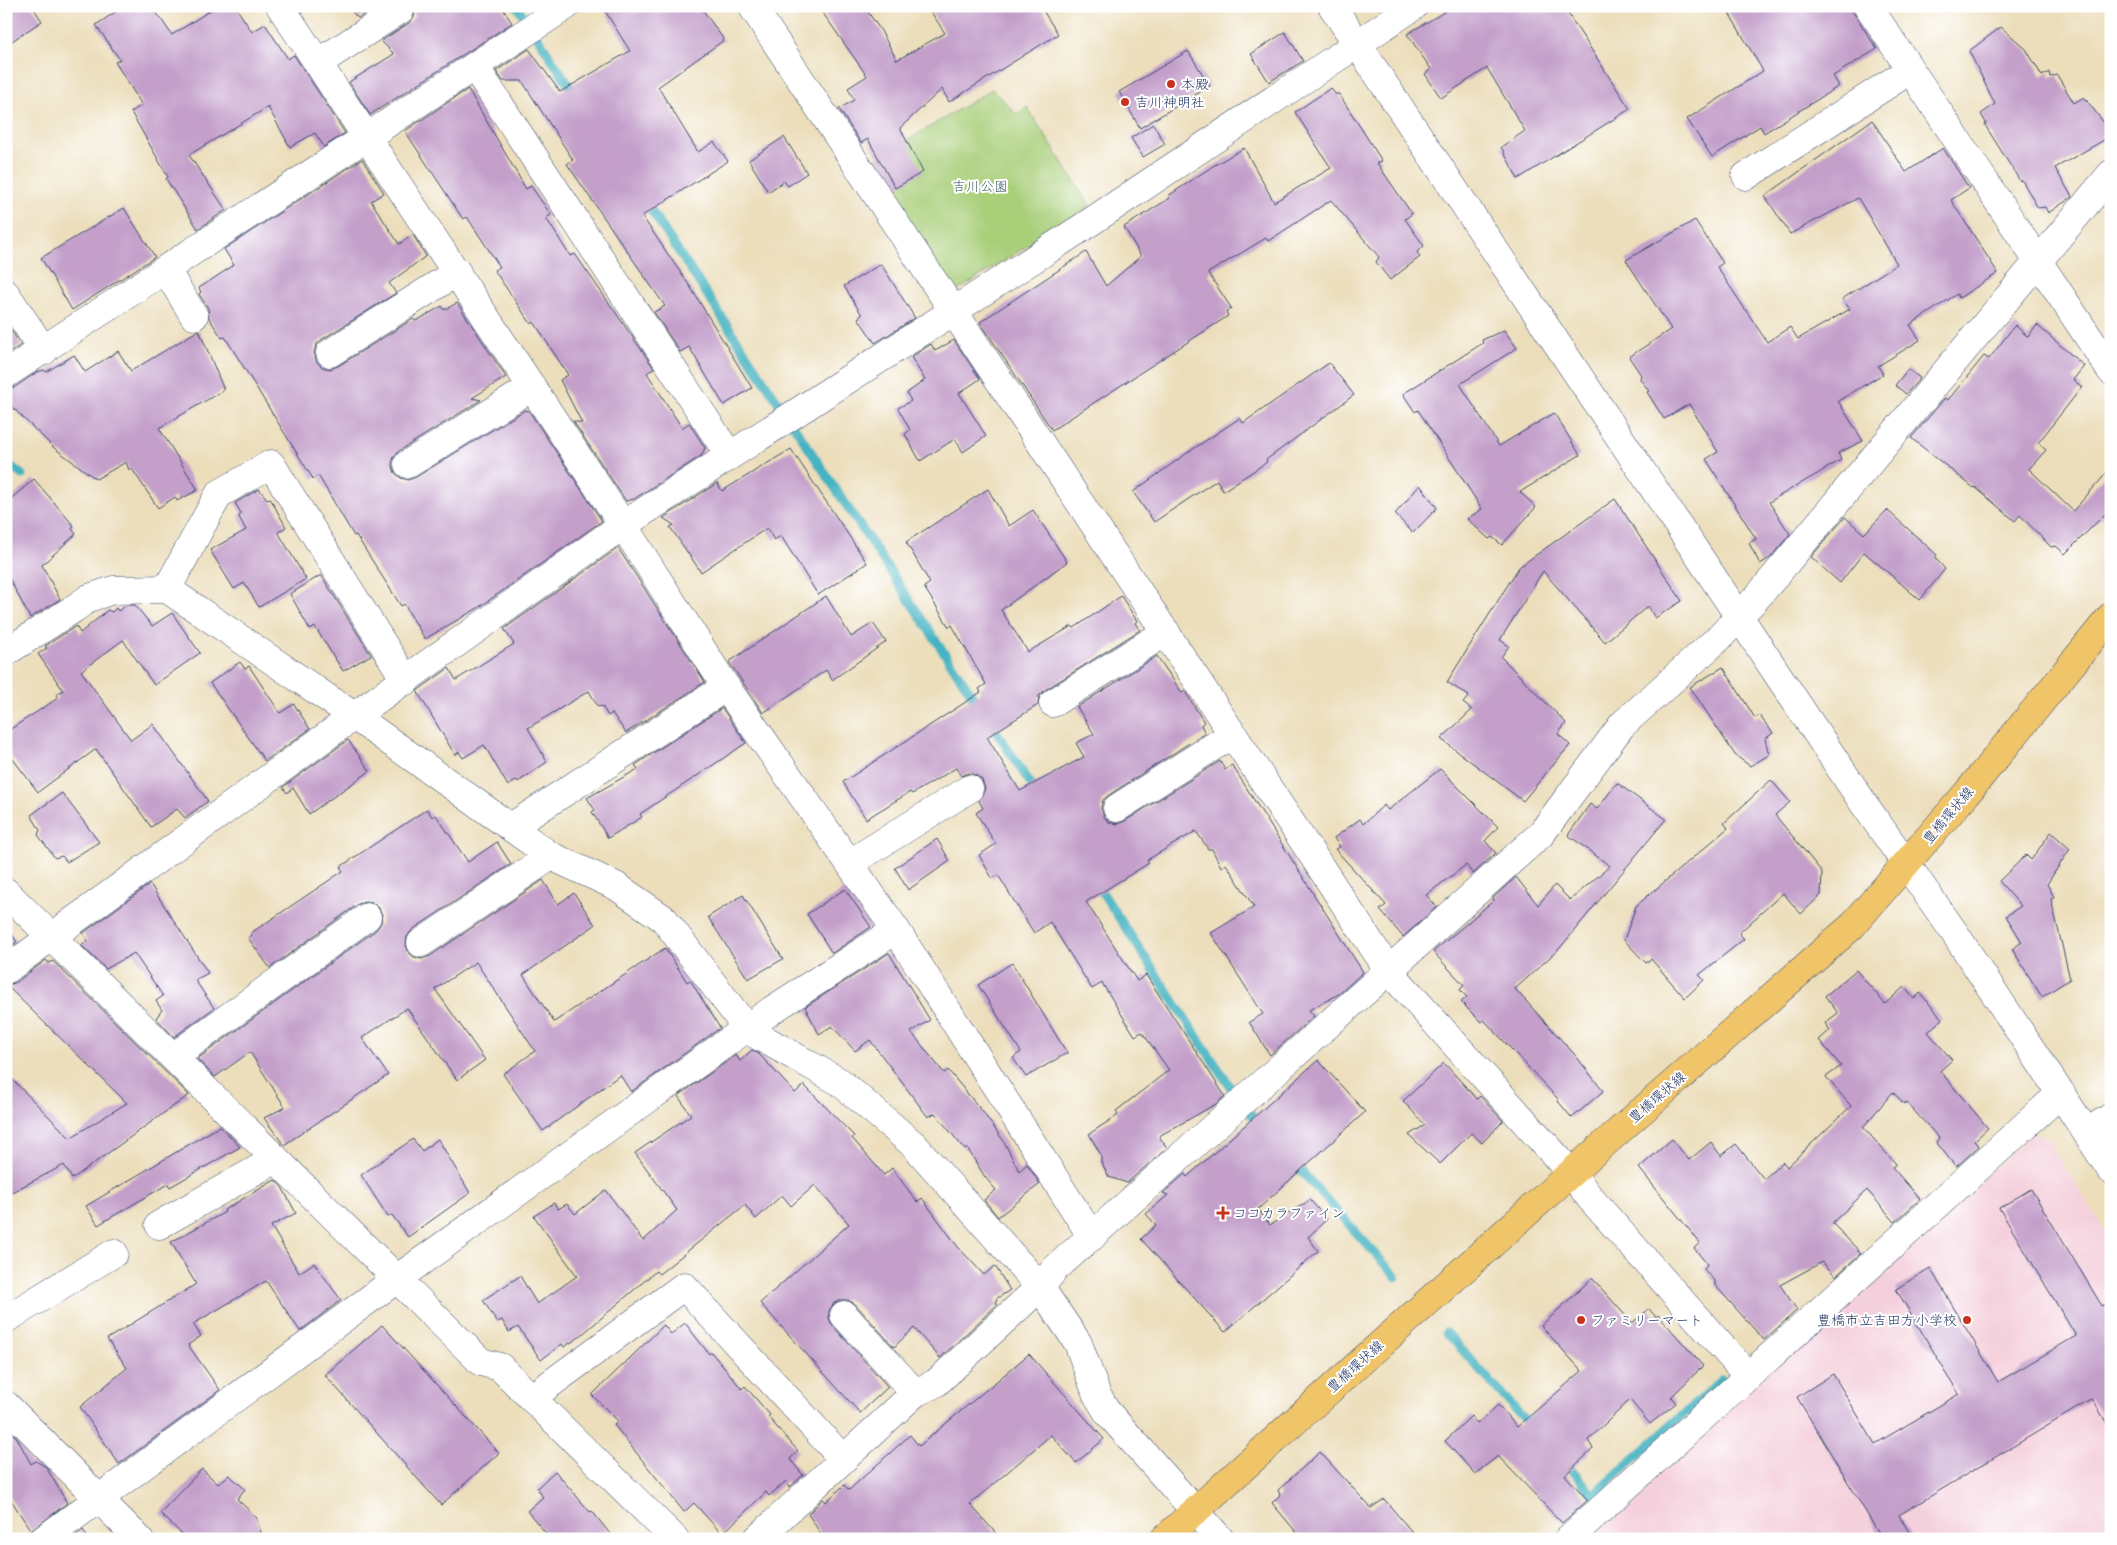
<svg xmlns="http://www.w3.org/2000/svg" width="2117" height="1545" font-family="'Playpen Sans','Klee One',sans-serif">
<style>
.built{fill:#f4cfdc}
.green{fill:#a9cf79;stroke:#627f6c}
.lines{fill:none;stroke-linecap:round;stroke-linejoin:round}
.stream{stroke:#45b3c1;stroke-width:9}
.building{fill:#c39fca}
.minor-casing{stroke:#3a496c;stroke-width:29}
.major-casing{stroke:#3a496c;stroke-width:29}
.minor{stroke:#fff;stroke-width:28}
.major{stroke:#f0c469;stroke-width:28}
.poi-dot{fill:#c8321e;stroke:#fff;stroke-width:2}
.labels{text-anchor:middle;stroke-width:4;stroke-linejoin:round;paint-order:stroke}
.poi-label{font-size:14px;fill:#1b2f5e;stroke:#fff;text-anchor:start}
.park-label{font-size:14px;fill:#465f66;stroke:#fff}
.street-label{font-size:14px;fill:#1b2f5e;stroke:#fff}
</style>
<rect width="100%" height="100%" fill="#fff"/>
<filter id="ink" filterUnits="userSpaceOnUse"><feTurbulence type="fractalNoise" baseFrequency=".02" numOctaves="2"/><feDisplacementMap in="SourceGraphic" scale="10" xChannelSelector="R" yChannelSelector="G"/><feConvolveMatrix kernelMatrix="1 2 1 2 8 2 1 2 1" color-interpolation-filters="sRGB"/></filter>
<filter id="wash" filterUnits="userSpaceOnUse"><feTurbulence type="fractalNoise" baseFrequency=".0096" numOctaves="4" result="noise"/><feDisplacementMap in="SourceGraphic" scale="20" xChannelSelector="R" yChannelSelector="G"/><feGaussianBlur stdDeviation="1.12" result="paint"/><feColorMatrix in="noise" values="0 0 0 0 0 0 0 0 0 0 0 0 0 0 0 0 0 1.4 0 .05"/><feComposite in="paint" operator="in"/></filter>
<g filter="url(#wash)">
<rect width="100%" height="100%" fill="#ecdebb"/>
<!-- built -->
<path class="built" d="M2034 1132 2045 1137 2111 1240V1539H1587Z"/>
<!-- green -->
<path class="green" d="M992 89 1016 114 1027 107 1090 206 957 291 948 290 869 164Z"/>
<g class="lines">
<!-- stream -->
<g class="stream">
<path d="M517 6 576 96"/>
<path d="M645 201 980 707"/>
<path d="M6 462 22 475"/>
<path d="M990 722 1038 795"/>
<path d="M1096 883 1235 1094 1261 1127"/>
<path d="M1293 1162 1396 1277"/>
<path d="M1446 1332 1533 1429"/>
<path d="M1564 1462 1593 1495 1722 1380"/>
</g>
</g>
<g id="blocks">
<!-- building -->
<g class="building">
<path d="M6 6H32L42 21 6 45Z"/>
<path d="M124 6H152L172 35 217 6H235L252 32 265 24 288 59 294 55 345 133 324 147 315 133 290 147 268 107 189 155 226 210 198 229 166 179 168 177 131 112 142 105 115 62 120 60 96 25Z"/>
<path d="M346 6H377L358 18Z"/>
<path d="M415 6H501L512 23 370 115 349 82 394 54 381 41 409 23 414 17Z"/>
<path d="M602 6H700L724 40 658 87 698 152 714 142 728 161 642 216 691 288 752 388 724 405 689 347 680 352 654 312 665 306 567 164 573 160 522 81H503L496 71 529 49 560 92 630 51Z"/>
<path d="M818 6H864L881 31 897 60 945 33 927 6H1040L1058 34 949 102 942 89 900 128 923 172 895 188 868 139 861 143 839 109 854 100 848 88 867 76Z"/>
<path d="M1454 6H1563L1630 109 1518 179 1501 147 1525 131 1487 68 1441 98 1425 74 1431 69 1407 34Z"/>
<path d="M1725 6H1849L1877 49 1833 76 1839 86 1764 133 1760 126 1712 157 1687 119 1763 71Z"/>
<path d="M2001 27 2026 49 2042 76 2049 72 2050 77 2057 75 2074 103 2084 97 2111 132V136L2055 168 2072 197 2048 213 2045 207 2038 208 2022 180 2020 181 1985 125 1986 123 1981 114 1995 104 1969 51Z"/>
<path d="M1285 32 1303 61 1269 82 1251 54Z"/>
<path d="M1188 51 1210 86 1140 128 1119 92Z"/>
<path d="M1331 88 1335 94H1339L1382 161 1377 163 1412 214 1405 219 1424 246 1417 252 1420 257 1390 280 1376 262 1379 257 1331 200 1268 241 1266 238 1208 273 1232 309 1226 311 1228 316 1052 430 980 322 1086 252 1106 286 1141 256 1124 227 1170 198 1168 196 1213 166 1244 148 1274 202 1331 168 1295 112Z"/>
<path d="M468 89 526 189 531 186 551 215 546 218 570 256 575 254 654 368 647 373 682 428 689 423 705 448 701 456 634 499 626 501 573 421 582 423 560 380 568 375 534 322 531 324 494 270 500 267 467 217 463 219 405 131Z"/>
<path d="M1872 120 1906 172 1943 148 1969 188 1951 200 1998 273 1959 298 1957 294 1910 325 1920 340 1878 366 1883 374 1838 401 1863 441 1838 453 1841 460 1769 502 1790 534 1770 558 1760 564 1749 543 1756 539 1706 459 1718 452 1689 404 1664 419 1647 392 1649 391 1640 379 1641 375 1629 357 1671 329 1626 260 1695 220 1723 263 1717 267 1767 342 1790 327 1798 339 1850 309 1842 299 1897 264 1858 198 1790 234 1765 196Z"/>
<path d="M1153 124 1165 144 1143 157 1131 138Z"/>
<path d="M784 137 807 173 788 186 784 181 768 192 749 160Z"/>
<path d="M362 159 384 193 371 201 399 244 413 235 426 256 389 283 396 293 321 340 316 345 314 353 317 362 322 367 330 369 338 366 413 319 416 321 442 306 444 310 457 303 506 377 472 398 481 400 399 451 394 457 392 464 395 473 401 478 408 480 416 477 525 410 529 411 602 521 478 608 425 639 404 604 401 606 356 535 354 536 318 475 313 479 225 337 222 338 209 318 208 308 199 294 201 292 199 288 234 265 224 249Z"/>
<path d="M124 208 155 257 72 310 41 258Z"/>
<path d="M881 264 915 318 875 343 858 318 862 315 844 286Z"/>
<path d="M6 323 21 345 6 355Z"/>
<path d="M2015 325 2028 337 2037 325 2084 366 2073 380 2082 387 2038 443 2046 450 2029 469 2073 511 2111 468V508L2065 554 2056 546 2051 547 2020 515 2015 521 1975 487 1974 488 1911 438 1945 398 1948 400 1984 356 1989 359Z"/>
<path d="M199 330 224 390 159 428 198 490 177 501 175 497 158 508 132 469 129 470 126 462 96 479 53 447 6 401V390L15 387 37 372 44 370 46 372 74 355 85 372 118 351 131 371Z"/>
<path d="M1504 330 1517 348 1460 384 1499 446 1554 413 1580 455 1520 492 1536 507 1502 545 1492 537 1489 539 1467 519 1482 509 1418 410 1415 412 1403 394 1483 343 1482 340Z"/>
<path d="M954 340 980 379 959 393 986 436 963 452 955 439 920 461 905 434 910 430 898 408 911 401 907 393 925 380 911 357 931 344 935 351Z"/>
<path d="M1329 363 1354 395 1266 460 1267 462 1223 491 1217 480 1154 522 1133 492 1190 451 1240 418 1243 423Z"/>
<path d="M1908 369 1920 378 1906 394 1895 385Z"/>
<path d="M791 449 867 563 818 595 781 536 774 540 767 528 701 572 670 527 674 525 663 518 717 483 722 491Z"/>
<path d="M34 479 74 526 72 529 76 534 42 565 60 599 30 618 6 572V503Z"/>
<path d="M1420 485 1437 508 1413 533 1395 514Z"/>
<path d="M259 489 267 499 270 498 286 527 278 532 306 579 259 607 244 583 234 589 210 550 246 530 239 517 241 513 235 503Z"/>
<path d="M988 489 1009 526 1033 510 1067 562 1001 610 1028 652 1072 626 1074 628 1121 596 1137 621 1135 623 1140 630 1045 690 1039 696 1038 705 987 737 1020 791 1084 757 1076 743 1094 734 1077 707 1157 656 1182 693 1185 691 1204 722 1201 725 1205 733 1109 795 1103 800 1101 808 1104 817 1109 822 1117 824 1125 821 1220 761 1225 770 1232 765 1363 972 1339 994 1309 1010 1314 1016 1270 1055 1249 1022 1263 1014 1211 933 1254 907 1226 864 1221 867 1212 849H1208L1196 831 1147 860 1149 863 1086 902 1137 981 1146 975 1225 1096 1216 1104 1159 1136 1167 1148 1127 1183 1109 1177 1101 1162V1155L1089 1134 1118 1115 1116 1111 1169 1070 1142 1032 1135 1036 1102 983 1092 989 1050 922 1034 933 998 875 992 878 979 855 996 844 976 813 983 808 979 801 985 789 982 780 977 776 969 773 961 776 956 768 912 794 910 792 866 819 843 782 981 692 979 689 986 684 952 625 949 627 924 587 930 583 906 542Z"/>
<path d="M1615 499 1682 601 1655 618 1648 606 1605 642 1543 571 1500 640 1509 646 1501 657 1566 723 1558 734 1570 745 1523 801 1441 739 1472 710 1463 703 1469 696 1447 682 1519 567Z"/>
<path d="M1887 510 1937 555 1935 558 1945 569 1920 600 1864 552 1840 583 1811 557 1845 517 1864 534Z"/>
<path d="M618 548 705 682 626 733 612 713 608 716 602 706 598 707 589 691 528 728 547 762 518 782 517 780 508 786 484 745 463 758 459 752 455 755 417 691 449 668 456 680 514 644 504 629Z"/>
<path d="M321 575 371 655 343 671 315 627 310 630 290 594Z"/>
<path d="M826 596 851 637 873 623 886 642 832 680 826 670 763 713 729 662Z"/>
<path d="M127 605H135L152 626 172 613 200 653 154 685 123 640 81 671 131 740 153 724 208 801 185 818 177 809 151 827 96 749 38 792 6 750V732L58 698 56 695 63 690 38 654 47 648 45 646 76 626 80 633 108 610 112 612 116 608 118 611Z"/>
<path d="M240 662 245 669 249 666 280 713 294 704 310 729 265 761 210 683Z"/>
<path d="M1723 667 1755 718 1759 715 1773 733 1765 739 1769 755 1750 766 1735 755 1690 687Z"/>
<path d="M722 708 746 743 640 814 642 817 608 838 592 812 595 810 587 798 638 769 635 765Z"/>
<path d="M348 740 370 771 309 814 293 788 287 793 283 787Z"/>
<path d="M1440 769 1498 827 1485 841 1496 853 1473 874 1466 865 1426 895 1437 907 1403 937 1380 910 1386 905 1335 849 1340 847 1334 838 1360 819 1363 824 1384 805 1388 810Z"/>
<path d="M1771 780 1790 802 1775 815 1822 872 1821 895 1801 914 1783 893 1739 933 1744 939 1699 975 1704 980 1685 998 1651 959 1646 963 1624 940 1636 906 1728 828 1724 823Z"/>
<path d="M1617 783 1666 819 1560 948 1515 989 1576 1056 1603 1091 1572 1118 1557 1100 1558 1099 1484 1020 1481 1022 1461 1002 1467 997 1460 990 1464 985 1433 952 1494 900 1493 898 1516 877 1538 905 1555 885 1570 900 1610 866 1568 835 1590 804 1597 809Z"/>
<path d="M62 793 99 842 67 862 62 856 55 858 38 835 40 830 31 815Z"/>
<path d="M427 809 432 817 436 815 468 862 497 842 511 864 412 930 407 937 406 945 408 952 414 957 422 959 430 956 543 880 558 904 574 893 595 925 523 975 554 1022 665 948 687 982 690 980 720 1028 631 1092 620 1075 543 1131 503 1074 535 1051 476 962 435 989 485 1060 457 1080 407 1008 362 1038 388 1075 284 1145 264 1118 285 1107 250 1052 215 1077 197 1059 376 930 381 923 382 915 379 908 373 903 365 902 358 904 270 968 248 938 252 935 251 933 343 871 340 867Z"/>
<path d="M2051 832 2070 849 2047 884 2054 897 2051 899 2070 979 2042 997 2012 949 2022 942 2006 916 2021 906 1999 881 2026 855 2031 860Z"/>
<path d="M937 839 950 861 908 890 895 868Z"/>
<path d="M150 884 208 973 195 980 214 1008 174 1037 156 1018 162 1010 156 1001 163 996 134 953 106 969 81 945 88 941 83 933Z"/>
<path d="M845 889 871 927 832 953 807 914Z"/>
<path d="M743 895 783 959 748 979 708 917Z"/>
<path d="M6 926 17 942 6 950Z"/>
<path d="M889 953 930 1020 911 1032 944 1073 948 1070 982 1111 1003 1140 1019 1171 1027 1164 1040 1184 998 1217 984 1200 996 1190 985 1177 967 1148 965 1150 935 1113 928 1117 870 1040 855 1051 832 1026 819 1034 805 1007Z"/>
<path d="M46 960 49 963 53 961 189 1095 72 1179 64 1165 6 1195V1073L70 1138 127 1103 6 985 15 983Z"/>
<path d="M1012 963 1067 1053 1026 1077 1013 1058 1021 1052 978 985Z"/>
<path d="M1856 970 1885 1004 1904 987 1914 999 1920 993 1942 1019 1928 1032 1952 1060 1940 1071 1988 1128 1975 1140 1979 1146 1956 1167 1936 1142 1939 1138 1906 1102 1904 1104 1893 1092 1863 1127 1896 1164 1892 1167 1920 1199 1895 1222 1867 1190 1832 1223 1861 1253 1836 1276 1822 1262 1780 1285 1797 1310 1764 1340 1714 1284 1716 1283 1704 1269 1707 1264 1694 1248 1700 1243 1639 1168 1672 1139 1689 1160 1711 1142 1721 1156 1736 1144 1764 1179 1783 1162 1787 1167 1851 1106 1826 1077 1841 1066 1819 1040 1830 1030 1825 1023 1838 1013 1825 996Z"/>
<path d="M752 1050 759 1054 795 1093 804 1085 854 1136 852 1138 884 1175 892 1168 917 1202 922 1198 958 1247 984 1275 995 1266 1010 1290 996 1299 997 1305 940 1358 914 1328 894 1347 855 1304 848 1300H841L834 1303 829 1311V1318L832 1325 888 1387 860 1413 760 1303 849 1224 815 1185 791 1206 782 1195 756 1219 745 1205 659 1274 656 1271 578 1338 564 1347 562 1344 541 1360 518 1327 509 1332 502 1320 497 1322 483 1300 520 1276 537 1304 577 1276 534 1216 554 1203 558 1209 567 1204 575 1214 606 1190 643 1241 677 1210 635 1153 691 1115 678 1096 736 1055 740 1061Z"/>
<path d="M1318 1060 1365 1112 1258 1209 1270 1225 1310 1200 1327 1219 1308 1237 1318 1251 1225 1332 1141 1239 1156 1225 1146 1214 1168 1195 1163 1193 1185 1174 1187 1177Z"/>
<path d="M1444 1063 1477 1099 1480 1096 1503 1121 1482 1143 1471 1133 1440 1164 1409 1135 1425 1125 1403 1101Z"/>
<path d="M220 1126 240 1147 170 1187 168 1184 98 1225 86 1206Z"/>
<path d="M413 1139 422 1151 438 1139 470 1193 408 1237 392 1215 388 1217 361 1175Z"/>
<path d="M275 1180 282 1187 296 1213 271 1226 299 1273 314 1263 341 1300 300 1331 266 1281 193 1324 201 1336 188 1345 220 1390 119 1464 80 1407 127 1368 107 1339 196 1284 171 1242 225 1212 224 1210Z"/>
<path d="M2031 1189 2102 1306 2111 1301V1430L2092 1399 1899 1515 1913 1539H1882L1797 1397 1833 1374 1875 1444 1959 1394 1896 1289 1930 1268 1998 1382 2076 1336 1999 1208Z"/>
<path d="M1592 1278 1632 1323 1649 1309 1656 1317 1658 1315 1703 1366 1671 1397 1676 1403 1650 1424 1630 1400 1588 1440 1593 1449 1565 1475 1588 1500 1562 1523 1498 1456 1475 1474 1445 1441 1471 1416 1477 1424 1498 1405 1517 1427 1582 1371 1541 1326Z"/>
<path d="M685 1323 709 1354 711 1352 742 1389 745 1386 770 1415 768 1417 798 1451 790 1459 803 1475 790 1487 786 1481 769 1496 766 1492 722 1534 694 1503 684 1512 614 1425 618 1421 592 1395 664 1325 671 1334Z"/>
<path d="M382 1325 499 1453 441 1505 325 1375Z"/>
<path d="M1029 1354 1104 1439 1076 1463 1051 1435 970 1504 1001 1539H824L808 1514 823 1499 826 1502 844 1485 849 1490 910 1435 919 1446Z"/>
<path d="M6 1427 17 1438 31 1464 36 1461 46 1467 67 1503 31 1531 6 1492Z"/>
<path d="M1320 1452 1371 1508 1384 1499 1418 1539H1302L1272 1503 1280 1495 1278 1490Z"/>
<path d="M202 1469 218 1484 229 1475 245 1489 237 1499 256 1517 263 1539H187L160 1513Z"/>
<path d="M555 1471 590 1512 592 1511 614 1539H551L527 1511 543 1497 537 1488Z"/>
<path d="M83 1530 89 1539H71Z"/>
</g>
</g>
</g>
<g filter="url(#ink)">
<use href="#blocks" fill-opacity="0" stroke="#3a496c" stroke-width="1"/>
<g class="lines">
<defs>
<g id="minor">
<path d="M280 6 623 525 726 687 896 930 1092 1237"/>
<path d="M752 6 1389 971 1571 1173 1591 1199 1748 1376"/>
<path d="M1332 6 1864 804 1954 932 2111 1170"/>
<path d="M1868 6 2111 371"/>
<path d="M318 63 400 10"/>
<path d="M475 67 729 455"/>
<path d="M1746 176 1910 70"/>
<path d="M166 270 194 316"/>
<path d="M6 294 44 351"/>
<path d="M330 353 457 272"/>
<path d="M6 374 566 6"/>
<path d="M408 464 532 387"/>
<path d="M167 589 219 494 271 464 406 681"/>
<path d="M6 652 75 608 89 598 113 590 167 589 354 716 551 856 616 886 664 919 748 1030 840 1082 914 1145 1040 1287 1078 1343 1097 1395 1108 1413 1220 1539"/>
<path d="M1053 703 1166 632"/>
<path d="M1117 808 1233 734"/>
<path d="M511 827 726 687"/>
<path d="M850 863 969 789"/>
<path d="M6 892 481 1362 500 1367 675 1539"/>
<path d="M421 943 551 856"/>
<path d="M6 970 354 716 623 525 1080 229 1414 6"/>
<path d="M173 1057 367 917"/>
<path d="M2087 1132 2111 1117"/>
<path d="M159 1225 276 1159"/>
<path d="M844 1315 915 1393"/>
<path d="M6 1319 114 1253"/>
<path d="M531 1398 684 1286 843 1459"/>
<path d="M6 1405 139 1539"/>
<path d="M44 1539 398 1278 772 1010 896 930"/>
<path d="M757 1539 915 1393 936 1383 1040 1287 1056 1268 1541 834 1622 725 1721 636 1760 594 2111 174"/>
<path d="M1568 1539 2061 1093"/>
</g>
<path id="major" d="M1164 1539 1571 1173 1851 927 1967 793 2111 616"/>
</defs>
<!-- minor casing -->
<use href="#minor" class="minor-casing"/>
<!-- major casing -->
<use href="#major" class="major-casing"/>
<!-- minor -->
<use href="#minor" class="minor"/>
<!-- major -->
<use href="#major" class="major"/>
</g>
</g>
<!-- markers -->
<g class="poi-dot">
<circle cx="1171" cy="84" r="5"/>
<circle cx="1125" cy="102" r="5"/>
<path d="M1220.5 1205.5h5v5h5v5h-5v5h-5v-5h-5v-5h5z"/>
<circle cx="1581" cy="1320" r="5"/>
<circle cx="1967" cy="1320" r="5"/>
</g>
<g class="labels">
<!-- poi labels -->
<g class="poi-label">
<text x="1181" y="89">本殿</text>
<text x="1135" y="107">吉川神明社</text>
<text x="1233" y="1218">ココカラファイン</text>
<text x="1591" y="1325">ファミリーマート</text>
<text x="1957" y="1325" text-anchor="end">豊橋市立吉田方小学校</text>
</g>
<!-- park labels -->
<g class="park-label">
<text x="980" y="191">吉川公園</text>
</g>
<!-- street labels -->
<g class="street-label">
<text transform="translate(1948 815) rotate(-50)" y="5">豊橋環状線</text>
<text transform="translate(1657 1097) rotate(-41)" y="5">豊橋環状線</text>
<text transform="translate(1355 1366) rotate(-42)" y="5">豊橋環状線</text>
</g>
</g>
<!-- margin -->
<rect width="2117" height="1545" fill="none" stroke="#fff" stroke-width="25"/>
</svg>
